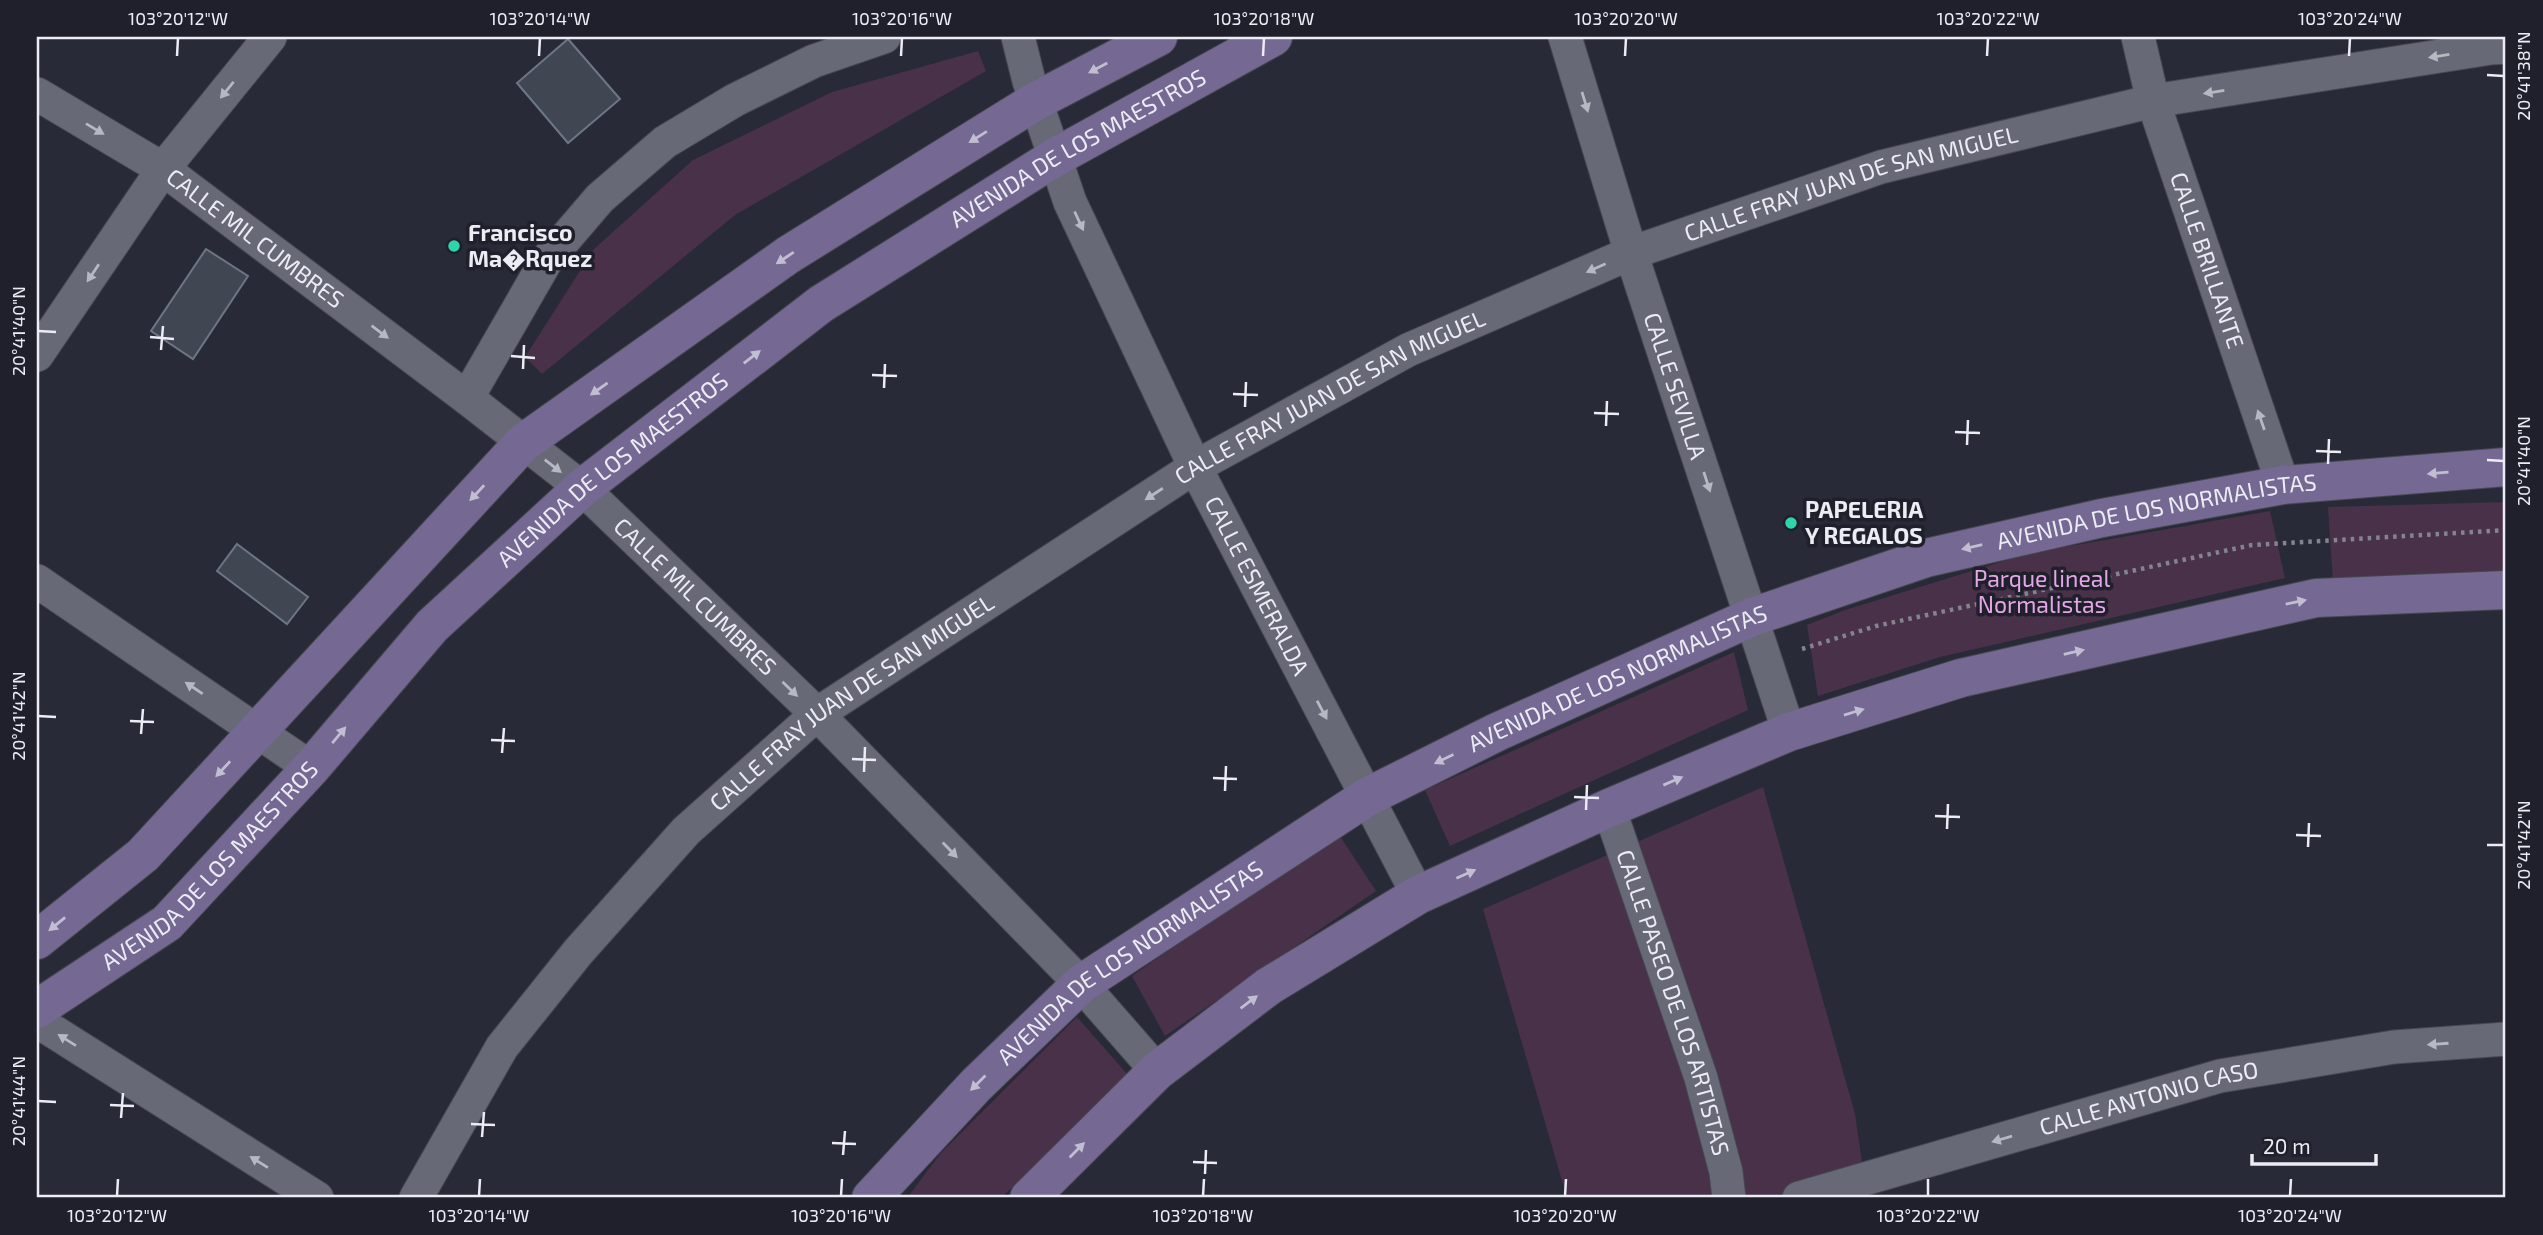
<svg xmlns="http://www.w3.org/2000/svg" width="2543" height="1235" font-family="'Exo 2',sans-serif">
<style>
.green{fill:#483149}
.building{fill:#404753;stroke:#6d7683;stroke-width:2}
.lines{fill:none;stroke-linecap:round;stroke-linejoin:round}
.street-casing{stroke:#464751;stroke-width:35}
.secondary-casing{stroke:#464751;stroke-width:40}
.path{stroke:#83848e;stroke-width:4.5;stroke-dasharray:3.5 5;stroke-linecap:butt}
.street{stroke:#676977;stroke-width:33}
.secondary{stroke:#756892;stroke-width:38}
.oneway{fill:#b6b8c2}
.oneway2{fill:#c2bed2}
.ticks{fill:none;stroke:#ebecf4;stroke-width:2.5}
.poi-dot{fill:#2fd4aa;stroke:#1f202c;stroke-width:2.5}
.labels{text-anchor:middle;stroke-width:7;stroke-linejoin:round;paint-order:stroke}
.street-label{font-size:23px;fill:#ebecf4;stroke:#1f202c}
.poi-label{font-size:23px;font-weight:bold;fill:#ebecf4;stroke:#1f202c;text-anchor:start}
.park-label{font-size:23px;fill:#e5a6e7;stroke:#1f202c}
.neatline{fill:none;stroke:#ebecf4;stroke-width:2.5}
.ticks-label{font-size:18px;text-anchor:middle;fill:#ebecf4}
</style>
<rect width="100%" height="100%" fill="#292a37"/>
<!-- green -->
<g class="green">
<path d="M978 51 986 71 735 215 542 374 525 357 594 249 693 160 832 92Z"/>
<path d="M2506 502V575L2333 582 2328 507Z"/>
<path d="M2270 511 2285 578 1940 657 1818 696 1807 625 1845 610 2030 553Z"/>
<path d="M1734 652 1748 710 1450 846 1425 790Z"/>
<path d="M1763 787 1855 1114 1867 1198H1567L1483 909Z"/>
<path d="M1338 833 1376 891 1165 1036 1132 976Z"/>
<path d="M1077 1017 1128 1075 1001 1198H907L941 1153Z"/>
</g>
<!-- building -->
<g class="building">
<path d="M568 39 620 99 568 143 517 83Z"/>
<path d="M206 249 248 276 193 359 151 331Z"/>
<path d="M237 544 308 597 287 624 217 571Z"/>
</g>
<g class="lines">
<defs>
<g id="street">
<path id="s1" d="M1018 37 1029 81 1070 202 1195 467 1418 895"/>
<path id="s2" d="M1565 37 1631 253 1789 732"/>
<path id="s3" d="M2138 37 2153 101 2283 485"/>
<path id="s4" d="M37 94 163 169 467 398 582 488 817 714 1081 984 1157 1071"/>
<path d="M37 355 163 169 270 37"/>
<path d="M467 398 546 261 600 198 665 142 735 100 814 61 884 37"/>
<path d="M37 581 311 768"/>
<path id="s5" d="M1609 808 1701 1078 1726 1172 1729 1198"/>
<path d="M37 1021 317 1198"/>
<path id="s6" d="M416 1198 502 1047 578 952 686 831 817 714 1195 467 1408 350 1631 253 1881 167 2153 101 2491 48 2506 47"/>
<path id="s7" d="M1799 1198 2220 1076 2394 1047 2506 1039"/>
</g>
<g id="secondary">
<path d="M37 940 143 855 523 443 788 255 1036 101 1158 37"/>
<path id="s8" d="M37 1009 167 923 311 768 432 626 582 488 821 304 1054 158 1273 37"/>
<path id="s9" d="M871 1198 976 1085 1081 984 1367 797 1497 732 1752 617 1926 558 2102 518 2283 485 2506 467"/>
<path d="M1029 1198 1157 1071 1269 986 1418 895 1609 808 1789 732 1961 678 2316 598 2506 590"/>
</g>
</defs>
<!-- street casing -->
<use href="#street" class="street-casing"/>
<!-- secondary casing -->
<use href="#secondary" class="secondary-casing"/>
<!-- path -->
<path class="path" d="M1802 649 1876 626 2252 545 2506 530"/>
<!-- street -->
<use href="#street" class="street"/>
<!-- secondary -->
<use href="#secondary" class="secondary"/>
</g>
<!-- one-way arrows -->
<defs><path id="oneway-solid" d="M-6-.8H1V-3.2L6.5 0L1 3.2V.8H-6Z" transform="scale(1.75)"/></defs>
<g class="oneway">
<use href="#oneway-solid" transform="translate(2439 56) rotate(171)"/>
<use href="#oneway-solid" transform="translate(227 90) rotate(129)"/>
<use href="#oneway-solid" transform="translate(2214 92) rotate(171)"/>
<use href="#oneway-solid" transform="translate(1585 102) rotate(73)"/>
<use href="#oneway-solid" transform="translate(95 129) rotate(31)"/>
<use href="#oneway-solid" transform="translate(1079 221) rotate(65)"/>
<use href="#oneway-solid" transform="translate(1596 268) rotate(156)"/>
<use href="#oneway-solid" transform="translate(93 273) rotate(124)"/>
<use href="#oneway-solid" transform="translate(380 332) rotate(37)"/>
<use href="#oneway-solid" transform="translate(2261 420) rotate(-109)"/>
<use href="#oneway-solid" transform="translate(553 466) rotate(38)"/>
<use href="#oneway-solid" transform="translate(1707 482) rotate(72)"/>
<use href="#oneway-solid" transform="translate(1154 494) rotate(147)"/>
<use href="#oneway-solid" transform="translate(194 688) rotate(-146)"/>
<use href="#oneway-solid" transform="translate(790 689) rotate(44)"/>
<use href="#oneway-solid" transform="translate(1322 710) rotate(62)"/>
<use href="#oneway-solid" transform="translate(950 850) rotate(46)"/>
<use href="#oneway-solid" transform="translate(67 1040) rotate(-148)"/>
<use href="#oneway-solid" transform="translate(2438 1044) rotate(176)"/>
<use href="#oneway-solid" transform="translate(2002 1139) rotate(164)"/>
<use href="#oneway-solid" transform="translate(259 1162) rotate(-148)"/>
</g>
<g class="oneway2">
<use href="#oneway-solid" transform="translate(1098 68) rotate(152)"/>
<use href="#oneway-solid" transform="translate(978 137) rotate(148)"/>
<use href="#oneway-solid" transform="translate(785 258) rotate(146)"/>
<use href="#oneway-solid" transform="translate(752 357) rotate(-38)"/>
<use href="#oneway-solid" transform="translate(599 389) rotate(145)"/>
<use href="#oneway-solid" transform="translate(2438 473) rotate(175)"/>
<use href="#oneway-solid" transform="translate(477 493) rotate(133)"/>
<use href="#oneway-solid" transform="translate(1972 547) rotate(167)"/>
<use href="#oneway-solid" transform="translate(2296 602) rotate(-12)"/>
<use href="#oneway-solid" transform="translate(2074 652) rotate(-13)"/>
<use href="#oneway-solid" transform="translate(1854 712) rotate(-17)"/>
<use href="#oneway-solid" transform="translate(339 735) rotate(-50)"/>
<use href="#oneway-solid" transform="translate(1444 759) rotate(154)"/>
<use href="#oneway-solid" transform="translate(223 769) rotate(133)"/>
<use href="#oneway-solid" transform="translate(1673 781) rotate(-23)"/>
<use href="#oneway-solid" transform="translate(1466 874) rotate(-24)"/>
<use href="#oneway-solid" transform="translate(57 924) rotate(141)"/>
<use href="#oneway-solid" transform="translate(1249 1002) rotate(-37)"/>
<use href="#oneway-solid" transform="translate(978 1083) rotate(135)"/>
<use href="#oneway-solid" transform="translate(1077 1150) rotate(-45)"/>
</g>
<!-- ticks -->
<path class="ticks" d="M177 56 178 38M539 56 540 38M901 56 902 38M1263 56 1264 38M1625 56 1626 38M1987 56 1988 38M2349 56 2350 38M2487 75 2504 76M38 331 56 332M150 337 174 339M161 350 163 326M511 356 535 358M523 369 524 345M872 375 897 376M884 388 885 364M1233 394 1258 395M1245 407 1246 382M1594 413 1619 414M1606 426 1607 401M1955 432 1980 433M1967 445 1968 420M2316 451 2341 452M2487 460 2504 461M2328 464 2329 439M38 716 56 717M130 721 154 722M141 734 143 709M491 740 515 741M502 753 504 728M852 759 876 760M864 772 865 747M1213 778 1237 779M1225 791 1226 766M1574 797 1599 798M1586 810 1587 785M1935 816 1960 817M1947 829 1948 804M2296 835 2321 836M2487 845H2504M2308 847 2309 823M38 1101 56 1102M110 1105 134 1106M121 1118 123 1093M471 1124 495 1125M482 1137 484 1112M832 1143 856 1144M843 1155 845 1131M1193 1162 1217 1163M1205 1174 1206 1150M117 1196 118 1179M479 1196 480 1179M841 1196 842 1179M1203 1196 1204 1179M1565 1196 1566 1179M1928 1196V1179M2290 1196 2291 1179"/>
<!-- markers -->
<g class="poi-dot">
<circle cx="454" cy="246" r="7"/>
<circle cx="1791" cy="523" r="7"/>
</g>
<g class="labels">
<!-- street labels -->
<g class="street-label">
<text dy="8" stroke="none"><textPath href="#s8" startOffset="1360">AVENIDA DE LOS MAESTROS</textPath></text>
<text dy="8" stroke="none"><textPath href="#s6" startOffset="1802">CALLE FRAY JUAN DE SAN MIGUEL</textPath></text>
<text dy="8" stroke="none"><textPath href="#s4" startOffset="262">CALLE MIL CUMBRES</textPath></text>
<text dy="8" stroke="none"><textPath href="#s3" startOffset="234">CALLE BRILLANTE</textPath></text>
<text dy="8" stroke="none"><textPath href="#s2" startOffset="366">CALLE SEVILLA</textPath></text>
<text dy="8" stroke="none"><textPath href="#s6" startOffset="1237">CALLE FRAY JUAN DE SAN MIGUEL</textPath></text>
<text dy="8" stroke="none"><textPath href="#s8" startOffset="793">AVENIDA DE LOS MAESTROS</textPath></text>
<text dy="8" stroke="none"><textPath href="#s9" startOffset="1486">AVENIDA DE LOS NORMALISTAS</textPath></text>
<text dy="8" stroke="none"><textPath href="#s1" startOffset="600">CALLE ESMERALDA</textPath></text>
<text dy="8" stroke="none"><textPath href="#s4" startOffset="830">CALLE MIL CUMBRES</textPath></text>
<text dy="8" stroke="none"><textPath href="#s9" startOffset="919">AVENIDA DE LOS NORMALISTAS</textPath></text>
<text dy="8" stroke="none"><textPath href="#s6" startOffset="668">CALLE FRAY JUAN DE SAN MIGUEL</textPath></text>
<text dy="8" stroke="none"><textPath href="#s8" startOffset="226">AVENIDA DE LOS MAESTROS</textPath></text>
<text dy="8" stroke="none"><textPath href="#s9" startOffset="352">AVENIDA DE LOS NORMALISTAS</textPath></text>
<text dy="8" stroke="none"><textPath href="#s5" startOffset="205">CALLE PASEO DE LOS ARTISTAS</textPath></text>
<text dy="8" stroke="none"><textPath href="#s7" startOffset="364">CALLE ANTONIO CASO</textPath></text>
</g>
<!-- poi labels -->
<g class="poi-label">
<text x="468" y="241">Francisco<tspan x="468" dy="26">Ma�Rquez</tspan></text>
<text x="1805" y="518">PAPELERIA<tspan x="1805" dy="26">Y REGALOS</tspan></text>
</g>
<!-- park labels -->
<g class="park-label">
<text x="2042" y="587">Parque lineal<tspan x="2042" dy="26">Normalistas</tspan></text>
</g>
</g>
<!-- border -->
<rect width="2543" height="1235" fill="none" stroke="#1f202c" stroke-width="77"/>
<!-- scale -->
<path d="M2252 1154v10h124v-10" fill="none" stroke="#ebecf4" stroke-width="3.5"/>
<text x="2263" y="1154" font-size="21" fill="#ebecf4" stroke="#1f202c" stroke-width="5" paint-order="stroke">20 m</text>
<rect x="38" y="38" width="2466" height="1158" class="neatline"/>
<g class="ticks-label">
<text x="178" y="25">103°20'12"W</text>
<text x="540" y="25">103°20'14"W</text>
<text x="902" y="25">103°20'16"W</text>
<text x="1264" y="25">103°20'18"W</text>
<text x="1626" y="25">103°20'20"W</text>
<text x="1988" y="25">103°20'22"W</text>
<text x="2350" y="25">103°20'24"W</text>
<text transform="translate(2524 76) rotate(-90)" y="6">20°41'38"N</text>
<text transform="translate(19 331) rotate(-90)" y="6">20°41'40"N</text>
<text transform="translate(2524 461) rotate(-90)" y="6">20°41'40"N</text>
<text transform="translate(19 716) rotate(-90)" y="6">20°41'42"N</text>
<text transform="translate(2524 845) rotate(-90)" y="6">20°41'42"N</text>
<text transform="translate(19 1101) rotate(-90)" y="6">20°41'44"N</text>
<text x="117" y="1222">103°20'12"W</text>
<text x="479" y="1222">103°20'14"W</text>
<text x="841" y="1222">103°20'16"W</text>
<text x="1203" y="1222">103°20'18"W</text>
<text x="1565" y="1222">103°20'20"W</text>
<text x="1928" y="1222">103°20'22"W</text>
<text x="2290" y="1222">103°20'24"W</text>
</g>
</svg>
